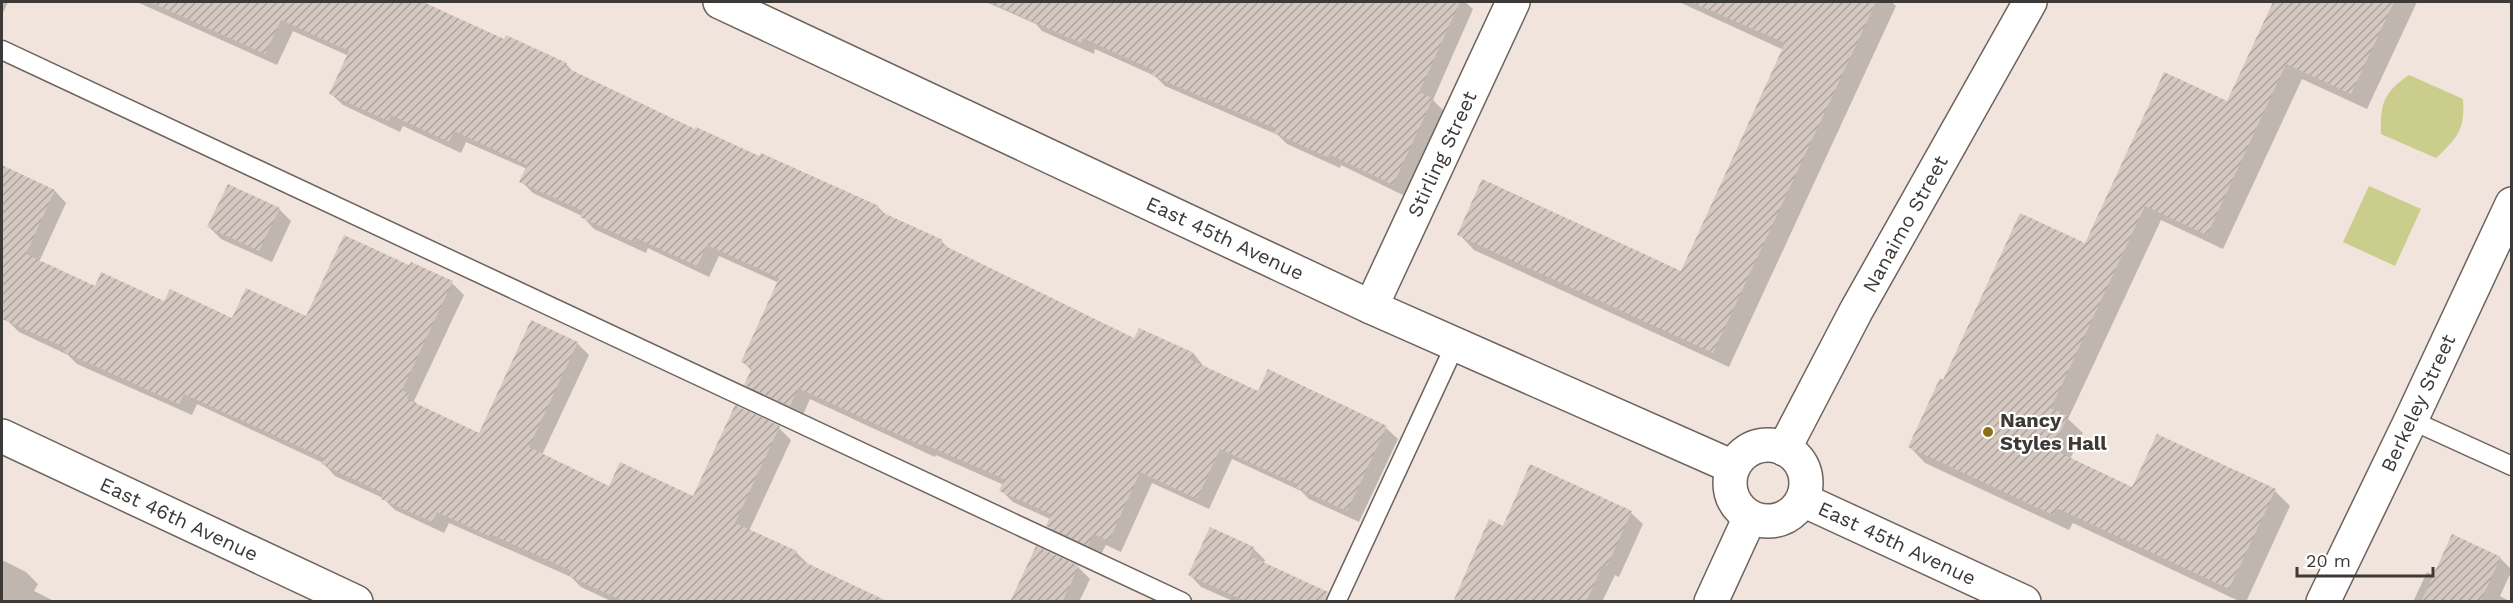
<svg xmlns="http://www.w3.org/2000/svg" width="2513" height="603" font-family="'Work Sans',sans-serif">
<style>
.green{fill:#cacd8b}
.shadow{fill:#0003}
.building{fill:url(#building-hatch)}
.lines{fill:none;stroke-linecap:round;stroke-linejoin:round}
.lane-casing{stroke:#6d625c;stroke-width:21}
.street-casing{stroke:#6d625c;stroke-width:36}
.lane{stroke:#fff;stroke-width:18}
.street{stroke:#fff;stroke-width:33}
.poi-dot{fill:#877315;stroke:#fff;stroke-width:2}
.labels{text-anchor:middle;stroke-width:4.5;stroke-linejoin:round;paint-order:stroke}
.street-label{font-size:20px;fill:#3d3936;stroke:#fff}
.poi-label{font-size:20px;font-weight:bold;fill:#3d3936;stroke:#fff;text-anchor:start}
</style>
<defs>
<pattern id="building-hatch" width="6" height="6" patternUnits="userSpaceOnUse" patternTransform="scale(1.5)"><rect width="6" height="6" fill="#d4c8c1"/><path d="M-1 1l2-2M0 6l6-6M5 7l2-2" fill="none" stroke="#ada39e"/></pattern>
</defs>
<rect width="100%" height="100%" fill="#f0e4dd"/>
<!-- green -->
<g class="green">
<path d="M2409 75 2463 99C2465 130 2458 137 2436 158L2381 134C2380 104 2383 93 2409 75Z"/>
<path d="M2369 186 2421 209 2395 266 2343 242Z"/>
</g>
<!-- shadow -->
<g class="shadow">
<path d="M2 2H8L2 15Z"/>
<path d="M137 2H423L505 41 566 64 575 74 696 131 878 207 887 216 942 242 952 251 1135 340 1140 330 1194 354 1205 368 1259 393 1386 428 1398 439 1359 522 1309 499 1301 491 1232 459 1209 509 1152 483 1121 552 1106 545 1100 556 1059 537 1047 525 1050 519 1013 502 1001 490 1004 485 936 455 935 457 810 399 802 417 758 396 746 385 752 371 743 362 779 283 719 256 709 277 648 248 646 253 594 229 582 216 533 193 521 181 527 169 466 142 461 153 403 126 400 132 343 105 331 94 349 56 293 31 277 65Z"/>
<path d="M986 2H1465L1473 9 1433 100 1444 111 1405 196 1341 165 1340 168 1287 144 1278 135 1165 86 1155 76 1095 49 1094 54 1042 31 1036 24Z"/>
<path d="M1679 2H1892L1896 6 1729 367 1474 250 1459 234 1682 273 1784 50Z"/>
<path d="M2275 2H2417L2367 109 2302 79 2223 249 2161 220 2068 419 2083 433 2070 459 2133 489 2275 491 2290 506 2246 602H2241L2073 523 2069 530 1925 463 1910 447 1944 382 2086 245 2228 103Z"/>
<path d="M2 166 55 191 66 203 39 262 96 288 232 320 307 318 410 267 452 283 464 295 414 401 420 407 479 435 577 343 589 355 542 455 610 488 694 498 736 407 779 428 791 440 749 531 796 552 808 564 870 602H613L581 587 571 577 449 523 444 533 395 510 383 498 335 476 323 463 197 404 192 415 77 364 68 355 19 332 7 320 10 313 2 309Z"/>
<path d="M279 209 291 221 272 262 221 239 209 227Z"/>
<path d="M1531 466 1631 513 1643 524 1619 577 1615 575 1602 602H1454L1503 528Z"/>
<path d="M1253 548 1265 560 1263 564 1320 602H1235L1201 587 1190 575Z"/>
<path d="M2500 558 2512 570 2500 596 2511 602H2413L2427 572 2434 576Z"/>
<path d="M2 560 26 572 38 584 34 591 56 602H2Z"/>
<path d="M1078 567 1090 579 1079 602H1012Z"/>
</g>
<!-- building -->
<g class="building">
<path d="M150 2H423L504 39 506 35 567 63 565 67 695 129 696 127 759 156 761 153 879 206 877 210 943 240 941 244 1134 338 1139 328 1194 353 1191 360 1258 391 1268 369 1387 426 1347 511 1295 487 1297 484 1220 449 1197 499 1140 472 1109 541 1093 534 1088 546 1046 526 1051 514 999 491 1004 479 924 444 923 446 798 388 790 406 744 385 752 368 741 362 779 278 707 245 697 266 636 238 634 242 580 217 583 211 519 182 527 165 454 131 449 142 391 115 388 121 329 94 349 51 281 20 265 54Z"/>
<path d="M989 2H1460L1419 92 1433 98 1393 185 1329 154 1327 157 1273 132 1275 128 1151 75 1153 70 1083 38 1081 43Z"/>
<path d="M1691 2H1876L1713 353 1457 235 1482 179 1681 271 1785 43Z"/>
<path d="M2273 2H2394L2351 94 2286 64 2207 235 2145 206 2051 408 2068 416 2052 449 2132 487 2157 434 2276 489 2229 589 2057 508 2053 515 1908 447 1940 378 1943 380 2020 213 2085 243 2164 72 2227 101Z"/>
<path d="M2 165 55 190 26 254 95 286 101 272 164 301 170 289 232 318 246 288 306 316 344 235 409 265 411 262 453 281 402 390 409 394 407 399 479 433 531 320 578 342 529 447 609 486 620 462 693 496 735 405 780 426 735 523 797 551 794 557 889 602H625L567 575 570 570 492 535 491 537 437 512 432 522 381 499 383 493 321 464 324 458 184 394 179 404 64 352 66 348 2 319Z"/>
<path d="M228 184 280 208 259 251 207 227Z"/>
<path d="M1530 464 1632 511 1607 566 1603 564 1586 602H1453L1489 519 1503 526Z"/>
<path d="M1210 527 1254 547 1250 556 1328 592 1325 602H1247L1188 575Z"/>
<path d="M2452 534 2501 557 2480 602H2421Z"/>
<path d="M1036 546 1079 566 1062 602H1010Z"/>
</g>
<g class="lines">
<defs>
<g id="lane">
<path d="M2 50 1182 602"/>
<path d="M2411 420 2512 466"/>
<path d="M1336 602 1456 343"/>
</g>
<g id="street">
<path d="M720 2 1371 307 1733 467"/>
<path d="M1371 307 1513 2"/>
<path d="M2 436 356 602"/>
<circle cx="1768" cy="483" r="38"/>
<path d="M1784 449 1856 311 2030 2"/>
<path d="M1803 500 2024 602"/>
<path d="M1711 602 1750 517"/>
<path d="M2323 602 2411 420 2512 204"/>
</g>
</defs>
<!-- lane casing -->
<use href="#lane" class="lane-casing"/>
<!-- street casing -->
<use href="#street" class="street-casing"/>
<!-- lane -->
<use href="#lane" class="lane"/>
<!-- street -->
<use href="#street" class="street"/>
</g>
<!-- markers -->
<circle class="poi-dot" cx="1988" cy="432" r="6"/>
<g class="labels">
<!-- street labels -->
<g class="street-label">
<text transform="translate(1442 154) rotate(-65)" y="7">Stirling Street</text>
<text transform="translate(1905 224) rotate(-61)" y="7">Nanaimo Street</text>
<text transform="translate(1225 238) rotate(25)" y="7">East 45th Avenue</text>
<text transform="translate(2418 403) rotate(-65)" y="7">Berkeley Street</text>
<text transform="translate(179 519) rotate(25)" y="7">East 46th Avenue</text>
<text transform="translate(1897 543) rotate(25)" y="7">East 45th Avenue</text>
</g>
<!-- poi labels -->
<g class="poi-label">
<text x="2000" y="427">Nancy<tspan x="2000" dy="23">Styles Hall</tspan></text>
</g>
</g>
<!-- border -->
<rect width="2513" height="603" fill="none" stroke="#3d3936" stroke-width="6"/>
<!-- scale -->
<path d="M2297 567v9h136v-9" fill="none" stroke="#3d3936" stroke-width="3"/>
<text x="2306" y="567" font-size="18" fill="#3d3936" stroke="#ffffff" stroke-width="4.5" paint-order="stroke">20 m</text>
</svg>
